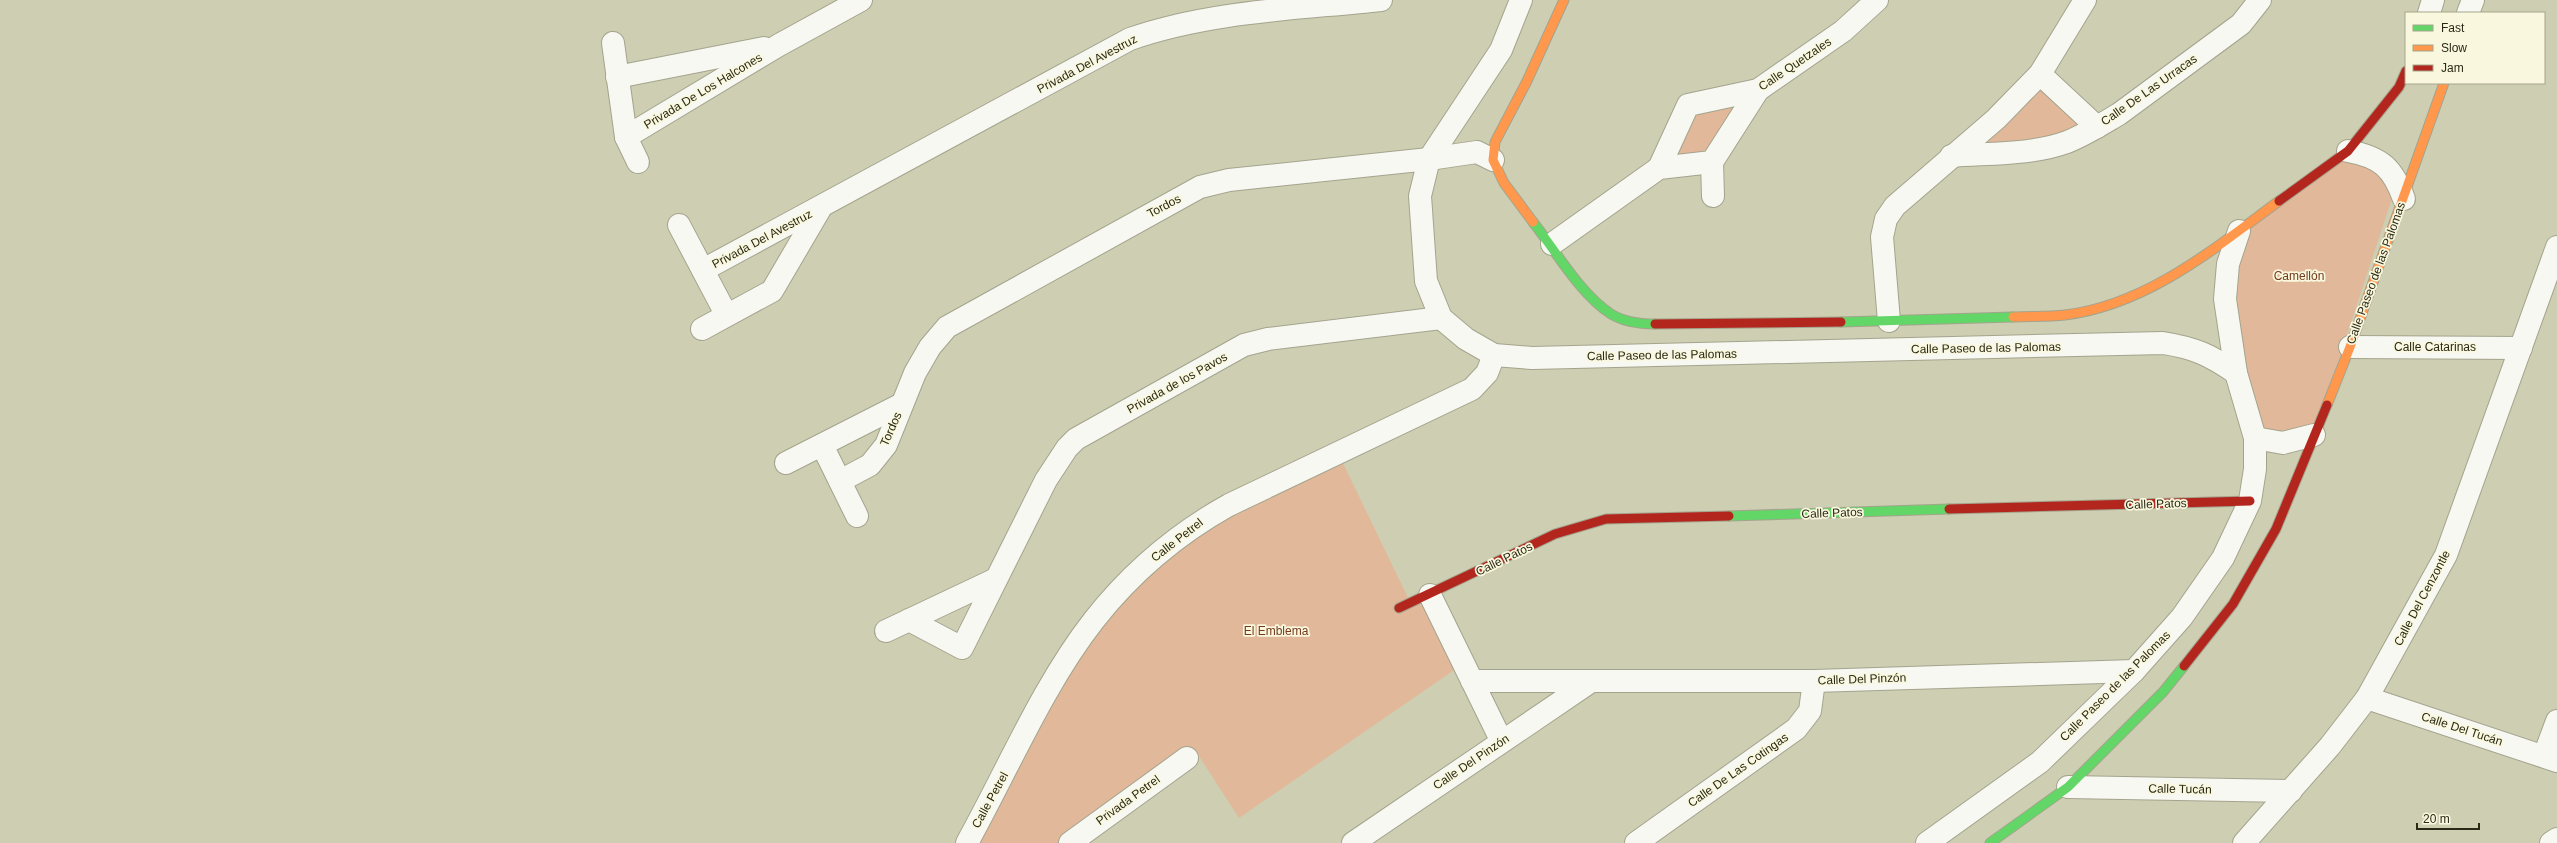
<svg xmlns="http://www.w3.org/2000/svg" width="2557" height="843" font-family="Helvetica,sans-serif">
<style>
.green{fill:#e1b899}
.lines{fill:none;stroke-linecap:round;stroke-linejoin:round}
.street-casing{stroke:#a4a48e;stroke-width:24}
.fast-casing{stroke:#a4a48e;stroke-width:11}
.slow-casing{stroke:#a4a48e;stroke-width:11}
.jam-casing{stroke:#a4a48e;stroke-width:11}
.street{stroke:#f8f8f3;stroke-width:22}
.fast{stroke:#63d668;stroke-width:9}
.slow{stroke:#ff974d;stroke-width:9}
.jam{stroke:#b3261e;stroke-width:9}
.labels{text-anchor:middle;stroke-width:3.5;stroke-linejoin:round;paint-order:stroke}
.street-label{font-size:12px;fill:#2a2915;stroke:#f9f8de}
.park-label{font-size:12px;fill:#743a1c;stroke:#f9f8de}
</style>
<rect width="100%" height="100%" fill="#ceceb2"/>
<!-- green -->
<g class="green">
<path d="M2040 74 2097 127 1951 156Z"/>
<path d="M1758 90 1712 162 1659 168 1688 105Z"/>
<path d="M2348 151 2398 180 2314 435 2255 438 2228 331 2239 231Z"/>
<path d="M1338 453 1410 602 1430 595 1463 664 1239 818 1195 750 1187 758 1070 843H967L1050 688 1165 547Z"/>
</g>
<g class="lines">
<defs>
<g id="street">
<path d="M1521 0 1501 50 1429 159 1420 196 1426 281 1441 318 1466 339 1494 355 1532 358 2163 343C2195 348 2210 355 2236 373"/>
<path d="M2429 13 2433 0"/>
<path d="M2468 13 2473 0"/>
<path d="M613 43 626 137 638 162"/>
<path d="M2040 74 2097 127"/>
<path d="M617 77 764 48"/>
<path d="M626 137 779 45 861 0"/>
<path d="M2348 151C2381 157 2393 168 2404 199"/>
<path d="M1951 156C1988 153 2032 155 2067 142 2085 135 2102 124 2119 114L2241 24 2260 0"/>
<path d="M1712 162 1713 196"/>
<path d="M1659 168 1688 105 1758 90 1843 31 1877 0"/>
<path d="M679 225 726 314"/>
<path d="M1552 244 1659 168 1712 162 1758 90"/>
<path d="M703 270 1130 39C1210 11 1297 9 1381 0"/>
<path d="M1889 321 1882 237 1886 219 1895 206 1996 119 2040 74 2085 0"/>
<path d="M702 329 772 291 820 209"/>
<path d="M2350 347 2521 348"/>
<path d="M2255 438 2283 443 2314 435"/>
<path d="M822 445 857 516"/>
<path d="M786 463 902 404"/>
<path d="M840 481 870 465 886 445 915 373 930 347 947 327 1200 187 1229 180 1429 159 1477 152 1493 160"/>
<path d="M1430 595 1501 740"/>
<path d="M909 620 962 648 1046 480 1067 448 1076 439 1244 345 1268 339 1441 318"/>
<path d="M886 631 996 579"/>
<path d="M1472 681H1814L2134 671"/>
<path d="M2367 698 2557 761"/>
<path d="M2544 756 2557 721"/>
<path d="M2068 787 2291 791"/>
<path d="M967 843C1007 771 1043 685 1094 620 1131 573 1177 534 1229 505L1472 389 1487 373 1494 355"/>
<path d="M1070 843 1187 758"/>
<path d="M1353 843 1590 682"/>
<path d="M1636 843 1796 729 1810 711 1814 681"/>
<path d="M1927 843 2040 762 2134 671 2182 617 2223 558 2250 501 2255 469V438L2236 373 2225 299 2228 264 2239 231"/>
<path d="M2244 843 2330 746 2367 698 2446 555 2557 247"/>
<path d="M2551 843 2557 839"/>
</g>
<g id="fast">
<path d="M1533 222C1555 250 1580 294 1611 314 1624 322 1640 324 1655 324"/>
<path d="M1841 322 2013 317"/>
<path d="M1729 516 1949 509"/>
<path d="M1990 843 2068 787 2163 692 2184 666"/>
</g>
<g id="slow">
<path d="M1533 222 1504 183 1493 160 1495 142 1527 81 1564 0"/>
<path d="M2013 317C2030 316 2048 317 2065 315 2147 305 2215 248 2279 201"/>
<path d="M2327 405 2350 347 2444 83"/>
</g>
<g id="jam">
<path d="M2279 201 2348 151 2399 87 2406 71"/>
<path d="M1655 324 1841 322"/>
<path d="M1949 509 2250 501"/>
<path d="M1399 608 1555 534 1606 519 1729 516"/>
<path d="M2184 666 2233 604 2276 529 2327 405"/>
</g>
</defs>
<!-- street casing -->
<use href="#street" class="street-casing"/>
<!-- fast casing -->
<use href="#fast" class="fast-casing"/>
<!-- slow casing -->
<use href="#slow" class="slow-casing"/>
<!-- jam casing -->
<use href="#jam" class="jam-casing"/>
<!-- street -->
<use href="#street" class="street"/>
<!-- fast -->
<use href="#fast" class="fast"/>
<!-- slow -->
<use href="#slow" class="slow"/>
<!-- jam -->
<use href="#jam" class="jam"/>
</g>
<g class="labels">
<!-- street labels -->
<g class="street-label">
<text transform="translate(1087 64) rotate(-28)" y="4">Privada Del Avestruz</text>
<text transform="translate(1795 64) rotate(-34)" y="4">Calle Quetzales</text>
<text transform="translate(2149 90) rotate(-35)" y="4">Calle De Las Urracas</text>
<text transform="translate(703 91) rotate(-31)" y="4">Privada De Los Halcones</text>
<text transform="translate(1164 206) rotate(-28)" y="4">Tordos</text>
<text transform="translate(762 239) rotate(-28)" y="4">Privada Del Avestruz</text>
<text transform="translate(2376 273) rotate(-70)" y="4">Calle Paseo de las Palomas</text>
<text x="2435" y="351">Calle Catarinas</text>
<text transform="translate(1986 348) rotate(-1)" y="4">Calle Paseo de las Palomas</text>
<text transform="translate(1662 355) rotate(-1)" y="4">Calle Paseo de las Palomas</text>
<text transform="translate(1177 383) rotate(-29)" y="4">Privada de los Pavos</text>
<text transform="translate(891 429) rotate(-66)" y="4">Tordos</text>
<text transform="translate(2156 504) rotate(-2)" y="4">Calle Patos</text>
<text transform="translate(1832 513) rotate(-2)" y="4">Calle Patos</text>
<text transform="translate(1177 540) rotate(-38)" y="4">Calle Petrel</text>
<text transform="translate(1504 559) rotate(-26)" y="4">Calle Patos</text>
<text transform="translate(2422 598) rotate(-62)" y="4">Calle Del Cenzontle</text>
<text transform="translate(1862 679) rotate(-2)" y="4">Calle Del Pinzón</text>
<text transform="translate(2115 686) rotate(-45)" y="4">Calle Paseo de las Palomas</text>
<text transform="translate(2462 729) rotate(18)" y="4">Calle Del Tucán</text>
<text transform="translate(1471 762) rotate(-34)" y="4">Calle Del Pinzón</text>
<text transform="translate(1738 770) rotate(-35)" y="4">Calle De Las Cotingas</text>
<text transform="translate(2180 789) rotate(1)" y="4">Calle Tucán</text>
<text transform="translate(990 800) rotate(-61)" y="4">Calle Petrel</text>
<text transform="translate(1128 800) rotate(-36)" y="4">Privada Petrel</text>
</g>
<!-- park labels -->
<g class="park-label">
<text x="2299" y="280">Camellón</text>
<text x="1276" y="635">El Emblema</text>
</g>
</g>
<!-- legend -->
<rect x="2405" y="12" width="140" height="72" fill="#f9f8de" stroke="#a6a58e"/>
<rect x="2413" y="25" width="20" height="6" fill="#63d668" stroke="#a6a58e"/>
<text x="2441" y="32" font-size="12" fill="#2a2915">Fast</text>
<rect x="2413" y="45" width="20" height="6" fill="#ff974d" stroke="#a6a58e"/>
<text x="2441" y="52" font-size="12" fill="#2a2915">Slow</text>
<rect x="2413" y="65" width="20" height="6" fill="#b3261e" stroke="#a6a58e"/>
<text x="2441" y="72" font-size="12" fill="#2a2915">Jam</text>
<!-- scale -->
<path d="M2417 823v6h62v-6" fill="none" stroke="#2a2915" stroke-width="2"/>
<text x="2423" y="823" font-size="12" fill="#2a2915" stroke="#f9f8de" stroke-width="3" paint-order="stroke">20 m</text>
</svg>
